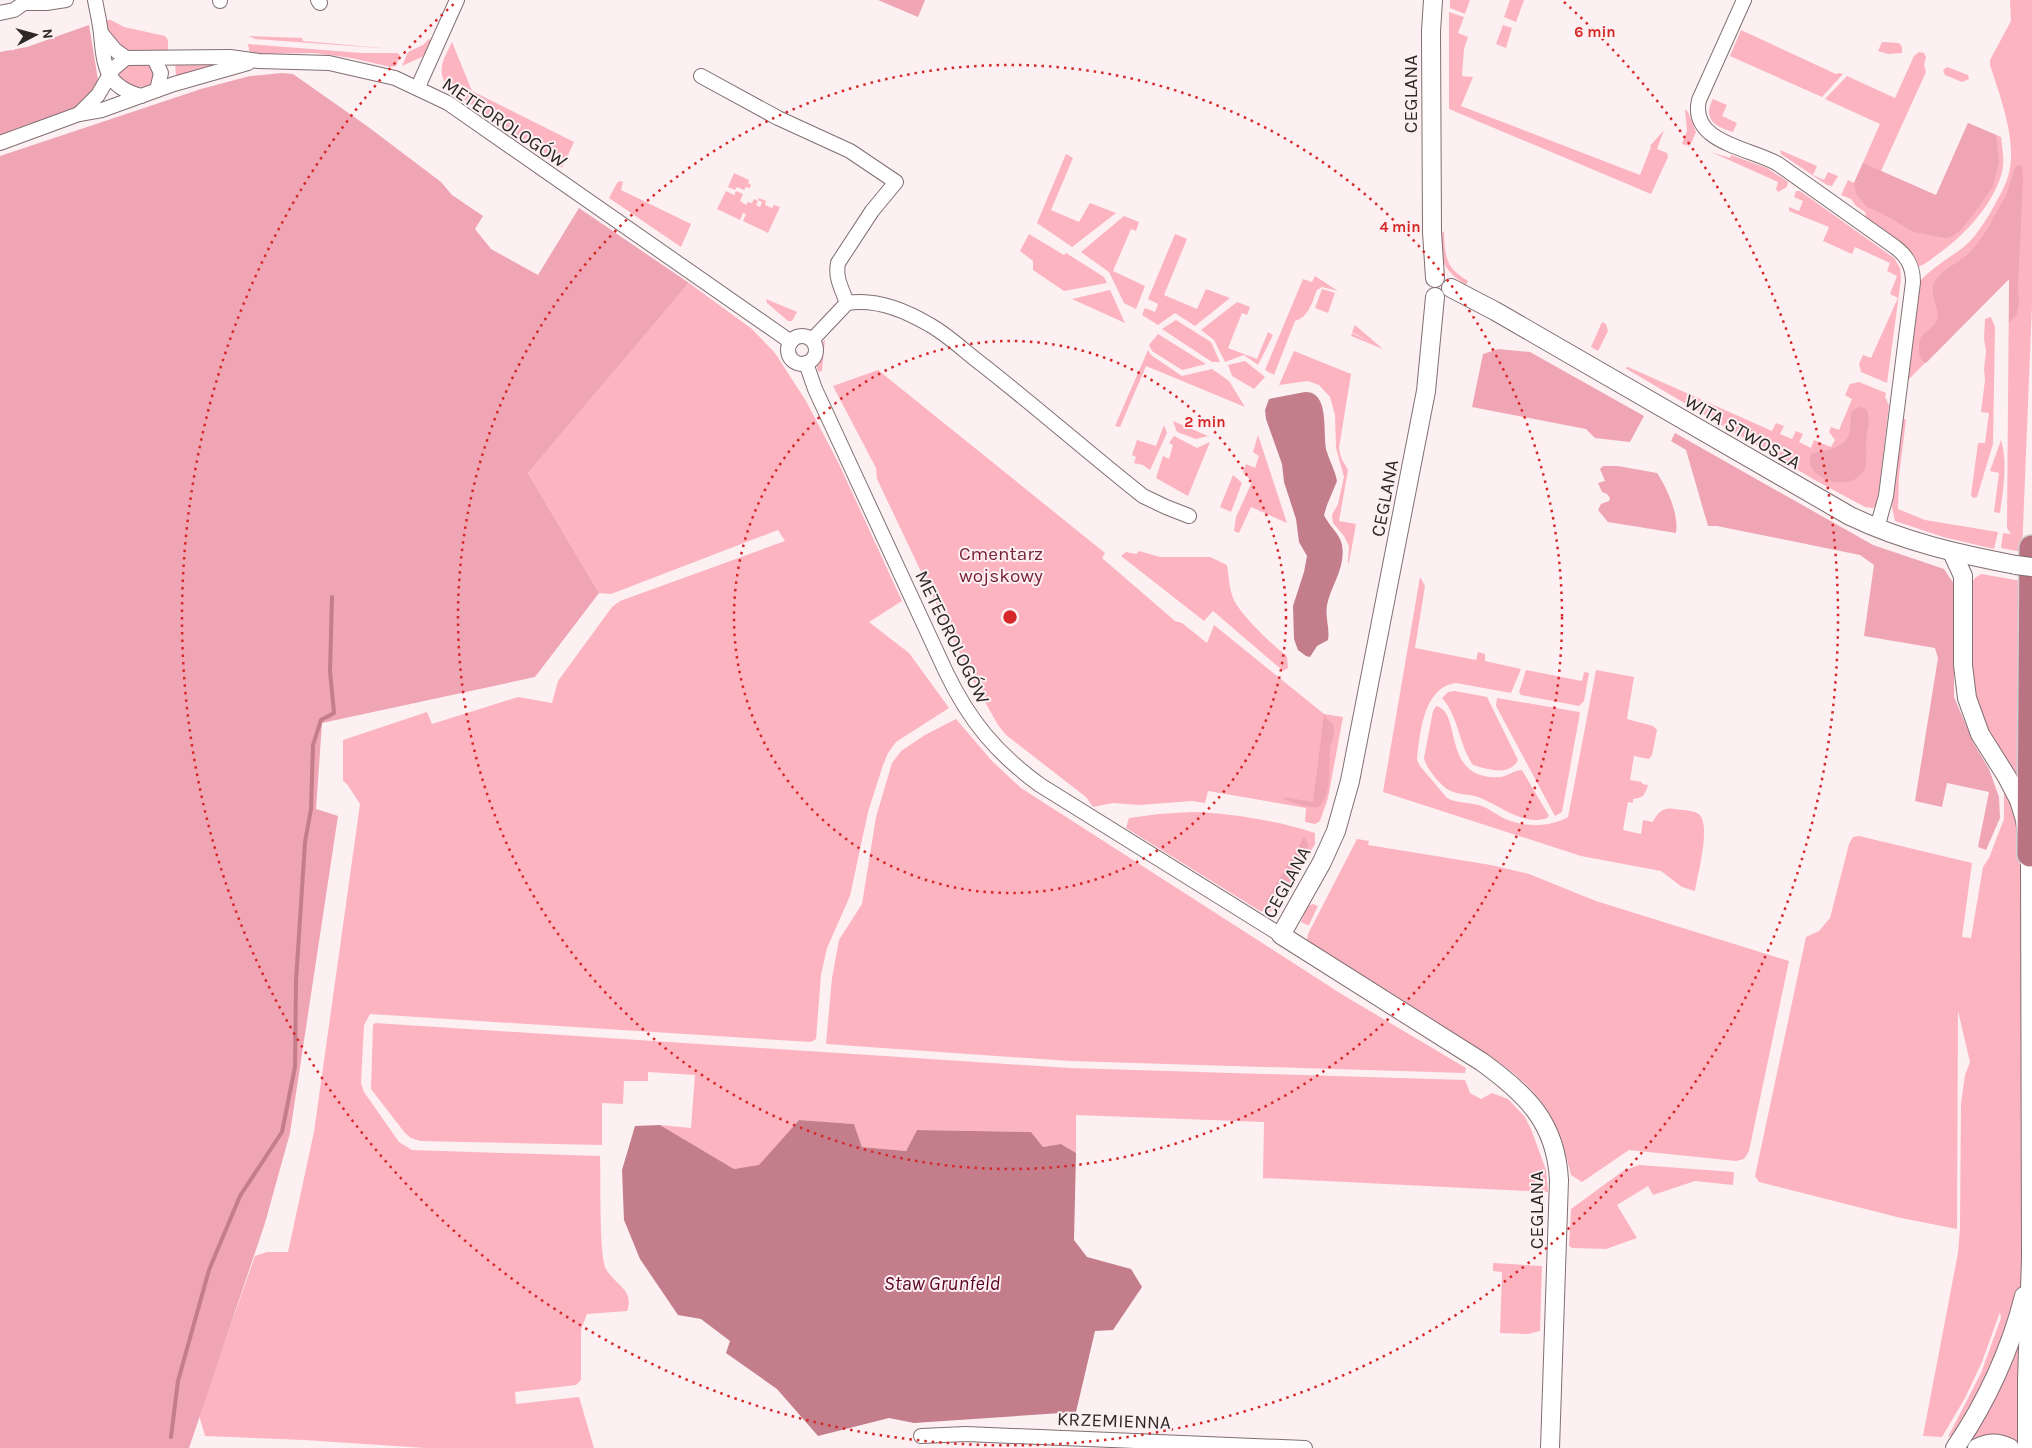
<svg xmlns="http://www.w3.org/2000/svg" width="2032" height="1448" font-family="Karla,sans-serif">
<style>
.green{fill:#fdb4c1}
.forest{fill:#efa5b3}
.water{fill:#c37d8b}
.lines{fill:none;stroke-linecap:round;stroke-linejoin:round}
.stream{stroke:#c37d8b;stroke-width:4}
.minor-casing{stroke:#816f72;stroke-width:16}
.tertiary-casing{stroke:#816f72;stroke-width:20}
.motorway-casing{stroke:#d1cfd0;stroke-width:28}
.minor{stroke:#fff;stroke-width:14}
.tertiary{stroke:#fff;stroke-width:18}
.motorway{stroke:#ba7381;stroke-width:25}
.tertiary-bridge-casing{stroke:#816f72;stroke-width:20;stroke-linecap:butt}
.tertiary-bridge{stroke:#fff;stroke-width:18}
.ring{fill:none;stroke:#d62828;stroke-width:2.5;stroke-dasharray:2.5 5}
.labels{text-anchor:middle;stroke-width:4;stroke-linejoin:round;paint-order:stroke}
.street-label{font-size:19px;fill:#2e2728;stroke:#fcf0f2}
.park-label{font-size:19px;fill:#77223b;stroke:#fcf0f2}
.water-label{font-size:20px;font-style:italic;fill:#5b0225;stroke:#fcf0f2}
.centre{fill:#d62828;stroke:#fcf0f2;stroke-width:2.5}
.ring-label{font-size:15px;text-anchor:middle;font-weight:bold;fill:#d62828;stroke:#fcf0f2;stroke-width:4;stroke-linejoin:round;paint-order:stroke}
</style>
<rect width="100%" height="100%" fill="#fcf0f2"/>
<!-- green -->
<g class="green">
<path d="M1450 0H1470L1465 14 1450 8Z"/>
<path d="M1510 0H1524L1516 22 1504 17Z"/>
<path d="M2010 0H2032V305L2022 552 2001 548 2003 533 2011 534 2007 528 2009 279 1908 380 1905 399 1917 286C1925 271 1952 257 1966 245 1977 235 1986 220 1993 208 1999 197 2006 185 2009 173 2017 140 2000 96 1990 65V60L2011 21Z"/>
<path d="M1449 12 1464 17 1458 33 1468 37 1464 49 1462 76 1473 77 1461 106 1640 175 1651 147 1650 146 1664 130 1657 149 1667 153 1668 157 1651 194 1449 109Z"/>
<path d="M104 20H111L124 27 165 36 168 40V53H130C115 46 109 36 104 20Z"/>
<path d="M1503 25 1512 28 1506 48 1496 44Z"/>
<path d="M1741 30 1836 74 1839 73 1843 74 1822 97 1730 56Z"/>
<path d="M249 36 302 38 303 41 394 49 255 39Z"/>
<path d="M429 39 433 41 422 57 402 66 408 52 423 45Z"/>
<path d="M452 42 472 91 574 142 562 168 555 162 544 157 447 87C436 69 444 59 452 42Z"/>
<path d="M1882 42 1899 43 1902 47V53L1888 54 1878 51Z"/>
<path d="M248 44 362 53H397L400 55 396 66 391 67 351 58 314 53 250 54Z"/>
<path d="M1919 52 1924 53 1926 57 1924 65 1926 72 1881 171 1936 196 1968 123 2001 137C2002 148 2005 161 2002 172 1993 206 1962 238 1934 257 1929 261 1924 265 1917 267L1905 247 1866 219 1865 212 1856 206 1851 199 1841 195 1848 180 1854 183 1880 124 1825 99 1847 76 1895 98 1914 56Z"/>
<path d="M175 63H212V65L176 76Z"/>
<path d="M129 64C138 64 148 63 155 70L152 85C140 89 121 88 119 73Z"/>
<path d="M1947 67 1968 75 1969 79 1962 82 1945 75 1943 70Z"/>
<path d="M1713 99 1727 105 1722 116 1737 123 1733 132C1716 127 1702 119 1713 99Z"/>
<path d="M1685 109 1688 112 1696 132 1690 146 1682 144 1687 131Z"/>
<path d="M1780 150 1817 166 1813 175 1824 180 1828 172 1838 176 1832 186 1827 185 1781 154Z"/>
<path d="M1711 152 1730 158 1731 155 1767 168 1788 182 1787 187 1778 192 1776 189 1778 182Z"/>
<path d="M1066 154 1073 158 1051 210 1079 222 1090 203 1116 213 1072 247 1037 223Z"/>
<path d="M734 173 749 180 748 183 751 185 750 188 746 187 744 190 737 187 735 190 728 187Z"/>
<path d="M620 181 623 182 621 190 691 224 681 247 609 198 617 183Z"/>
<path d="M726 191 734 195 736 191 743 194 740 201 746 205 748 202 752 203 754 199 758 201 756 205 760 207 762 202 758 200 759 198 766 201 765 205 772 208 774 205 780 207 768 233 743 221 746 214 743 213 740 220 717 209Z"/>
<path d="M1796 191H1800L1894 258 1900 268 1901 279 1887 383 1861 372 1859 364 1863 355 1871 358 1898 298 1890 294 1897 276 1887 271 1890 263 1855 247 1852 254 1823 241 1829 227 1789 211V207L1799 211 1803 201 1794 197Z"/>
<path d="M1124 216 1139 222 1136 231 1131 229 1113 271 1145 286 1136 309 1124 303 1109 272 1081 252Z"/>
<path d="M1444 231C1445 257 1445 267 1468 281L1466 285C1445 271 1440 262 1439 237Z"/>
<path d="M1029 234 1064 255 1066 253 1104 277 1107 283 1064 291 1033 270V261L1020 251Z"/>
<path d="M1175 234 1187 239 1164 295 1197 309 1206 289 1230 298 1195 326 1175 313 1158 325 1142 315 1145 308 1155 312 1158 304 1148 299Z"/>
<path d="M1315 276 1338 291 1322 287 1317 290C1312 302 1309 317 1295 321L1274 375 1265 370 1303 279 1312 282Z"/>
<path d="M689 283 752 329 775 353 806 401 839 464 902 601 869 622 909 653 949 708 896 742 888 753 883 765 868 812 850 896 827 948 821 975 816 1039 811 1042 370 1014 364 1025 361 1083 364 1092 399 1142 412 1150 600 1156C601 1177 599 1255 606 1269 615 1285 635 1290 627 1311L587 1314 581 1330V1380L576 1385 515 1392 516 1404 579 1397 594 1448H425L304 1440 205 1436 199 1415 255 1256 267 1252H288L314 1132 360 804 347 784 343 781V740L427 712 432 724 518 697 552 703 558 681 612 607 620 601 785 541 778 530 611 594 599 593 528 473Z"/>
<path d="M1322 289 1335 293 1328 313 1315 308Z"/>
<path d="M1110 290 1125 323 1072 299Z"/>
<path d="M766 299 797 312 792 321H788L767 303Z"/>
<path d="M1237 302 1250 307 1247 315 1242 313 1228 348 1257 359 1268 332 1273 335 1258 365 1244 355 1225 362 1214 340 1201 330Z"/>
<path d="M1991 317 1995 327 1993 444 1977 497 1973 498 1971 495 1978 443H1985L1989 413 1981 412 1985 380 1984 369 1986 351 1984 339 1985 319Z"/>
<path d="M1176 320 1211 342 1220 362H1212L1162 329Z"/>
<path d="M1602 322 1606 324 1608 331 1598 351 1591 347Z"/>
<path d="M1355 325 1383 349 1351 336 1352 333 1370 342 1352 332Z"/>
<path d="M1158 334 1206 364 1182 370 1152 351 1149 345Z"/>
<path d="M825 339 822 371 818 372C815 361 819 347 825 339Z"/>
<path d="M1148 350 1151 355 1182 376 1212 369 1229 381 1245 407 1146 366 1120 427 1115 426Z"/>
<path d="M1294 351 1351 374 1339 448 1341 458 1348 470 1339 521 1356 524 1349 563H1348L1349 546 1344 536 1333 523 1332 515 1338 504 1344 477 1336 448 1335 415 1330 397 1319 385 1308 381 1279 385Z"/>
<path d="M1245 361 1265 377 1254 389 1232 376 1228 365Z"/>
<path d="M1628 367 1772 431 1776 423 1784 426 1780 434 1792 439 1796 431 1803 434 1799 442 1811 448 1814 440 1831 447 1835 440 1829 432 1831 427 1839 430 1852 399 1845 395 1850 384 1859 382 1886 393 1885 397 1889 405 1877 506 1873 508 1865 507 1813 479 1625 368Z"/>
<path d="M878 370 1105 553 1102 558 1175 621 1182 623 1207 643 1214 625 1324 714 1343 717 1328 798 1320 821 1315 824 1305 822 1306 808 1208 791 1205 803 1192 801 1139 805 1113 803 1093 807 1086 797 1006 735 998 725 972 679 877 479 876 468 833 386Z"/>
<path d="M1903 418 1906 420 1899 476 1898 509 1925 520 1998 532 1994 549 1943 537 1895 521 1892 507Z"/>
<path d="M1173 421 1208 436 1196 439 1177 432Z"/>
<path d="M1164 425 1167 433 1150 470 1143 465 1134 463 1136 457 1132 455 1137 440 1156 446Z"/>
<path d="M1258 435 1287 523 1251 507 1239 533 1234 531 1236 517 1252 482 1243 472 1246 464 1255 468 1259 456 1253 452Z"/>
<path d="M1174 436 1197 448 1210 442 1188 496 1156 478 1163 456 1169 459 1173 445 1169 443Z"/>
<path d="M2001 440C2008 463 2003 490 2000 513L1994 512 1999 473 1990 471Z"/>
<path d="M1233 475 1242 483 1231 512 1220 507Z"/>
<path d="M1139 551 1160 557H1210L1227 565C1229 576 1229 590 1234 600 1241 615 1273 646 1287 656L1288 668 1283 671 1213 611 1204 621 1121 556 1126 552 1136 554Z"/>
<path d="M1981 574 2022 581 2023 787 1981 720 1970 677V581H1973L1975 578Z"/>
<path d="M1420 577 1425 586 1415 648 1476 660 1478 652 1485 654V661L1521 669 1511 693 1456 683C1423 687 1420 734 1417 760L1420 766 1447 798C1458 804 1470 802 1482 806 1489 809 1496 814 1503 818 1522 827 1549 828 1568 817L1596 670 1634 677 1627 719 1653 726 1657 730 1652 755 1649 759 1634 756 1630 780 1642 782V784L1648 785C1645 795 1643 798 1633 799V803L1628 802 1623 830 1641 834 1643 820 1653 822C1657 813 1663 807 1674 809 1681 810 1691 810 1697 813 1713 820 1697 876 1695 891L1682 887 1661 871 1581 856 1383 792Z"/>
<path d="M1526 670 1582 681 1584 672 1589 673 1584 701 1579 706 1521 695 1519 692Z"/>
<path d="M1455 691 1487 697 1518 760C1509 777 1487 769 1473 765 1458 743 1459 717 1442 698L1448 692Z"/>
<path d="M1497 698 1579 712 1580 713 1562 812 1555 816 1496 706Z"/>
<path d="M1436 706C1463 711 1440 781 1500 777 1508 776 1514 770 1522 770L1549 816 1547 818C1524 827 1498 804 1478 797 1469 794 1459 795 1451 791 1441 787 1426 768 1424 758L1433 711Z"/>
<path d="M956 719 992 761 1021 788 1343 995 1466 1068 1465 1073 1070 1061 826 1044 832 978 839 940 862 904 876 817 892 763 901 751 925 735Z"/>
<path d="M1995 773 2011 791 2022 828 2025 1265C2017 1328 1985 1378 1957 1434L1948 1437 1981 1373 2001 1318 2000 1312 1982 1362 1965 1398 1942 1437 1923 1436 1958 1253 1960 1228 1961 1104 1965 1075 1970 1062 1958 1011 1957 1229 1901 1218 1759 1182 1755 1176 1806 937 1819 931 1830 918 1849 844 1853 837 1859 836 1972 863 1962 937 1971 938 1983 867 1989 858 2004 819V790Z"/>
<path d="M1192 812C1229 813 1280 821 1315 833V844L1277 908 1269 912 1260 911 1126 828 1129 818 1159 814Z"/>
<path d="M1357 839 1369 841 1368 845 1491 865 1529 874 1596 901 1789 961 1749 1151 1744 1159 1736 1161 1629 1150 1582 1182 1571 1175C1558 1120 1544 1094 1497 1061L1311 944 1307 940 1308 934Z"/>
<path d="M1313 904 1318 906 1309 925H1307L1301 922 1307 906Z"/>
<path d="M375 1023 1070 1068 1465 1080 1470 1093 1481 1099 1492 1093 1508 1099 1525 1117 1531 1129 1546 1170 1548 1192 1263 1178 1264 1122 1076 1115V1153L1061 1144 1043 1147 1031 1132 917 1130 906 1151 862 1147 854 1124 799 1120 759 1166 734 1169 660 1125 691 1128 695 1075 648 1072V1081H624L623 1104 602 1103V1145L420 1141 411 1138 405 1133 371 1089 373 1025Z"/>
<path d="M1639 1165 1734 1172 1733 1185 1695 1181 1653 1195 1648 1186 1617 1205 1637 1238 1606 1249 1572 1248 1569 1246 1571 1209 1623 1171Z"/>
<path d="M1493 1263 1542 1266 1540 1331 1528 1334 1500 1333 1502 1272 1493 1271Z"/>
<path d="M2021 1336 2020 1446C2002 1434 1983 1427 1967 1448H1963Z"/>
</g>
<!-- forest -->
<g class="forest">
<path d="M878 0H925L918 17Z"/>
<path d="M89 25 98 80 92 93 77 110 0 137V52L27 47Z"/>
<path d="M282 73 293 74 367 126 441 182 452 195 483 216 475 229 491 249 538 275 579 208 689 283 528 473 599 593 535 677 322 723 316 809 338 816 290 1133 265 1223 189 1448H0V156L201 89 250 76Z"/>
<path d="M1968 123 1996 135 1999 161 1993 186 1978 208 1961 230 1951 237 1945 238 1914 232 1881 213 1867 207 1856 194 1854 183 1863 163 1936 195Z"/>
<path d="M2018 165 2022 166 2023 180 2018 285 2019 303 2017 314 2009 323V279L1926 363C1916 359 1919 346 1921 337 1925 332 1931 329 1935 324 1944 312 1928 297 1934 283 1942 268 1960 263 1971 251 1987 234 1994 215 2006 196 2010 188 2012 168 2018 165Z"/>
<path d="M1498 349 1530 352 1644 416 1630 442 1595 438 1586 429 1472 407 1483 354Z"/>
<path d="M1859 407 1866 409C1872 420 1866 431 1866 443 1866 452 1868 461 1864 470 1851 496 1801 477 1811 454 1825 450 1847 449 1850 431 1851 424 1850 418 1852 411Z"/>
<path d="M1675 433 1873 545 1944 569 1954 584V697L1974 744 1989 769 1999 797 2000 818 1986 850 1978 847 1989 792 1947 783 1942 807 1915 801 1938 658 1935 648 1864 636 1874 565 1860 555 1717 526H1708L1686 450 1671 441Z"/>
<path d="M1603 466H1618L1657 473C1667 488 1679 514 1676 533L1608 522 1598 510 1601 504 1609 501 1610 498 1607 494 1602 492 1598 483 1605 481 1600 469Z"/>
<path d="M1324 714 1327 719 1333 724C1337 734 1331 740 1330 750 1328 768 1333 792 1319 807 1312 809 1288 803 1283 797L1313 802Z"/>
<path d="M1304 837 1308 844 1307 852 1277 900 1270 903 1266 901Z"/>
</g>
<!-- water -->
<g class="water">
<path d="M1305 392C1331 391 1322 436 1327 452 1330 462 1335 470 1337 481L1327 505 1324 515C1329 526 1340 534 1342 545 1346 568 1331 585 1327 605 1325 618 1330 629 1328 640L1317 646 1310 657 1306 656 1298 650 1294 639 1293 606 1304 572 1307 556 1299 542 1296 519 1284 482 1282 464 1266 419 1265 410 1269 399Z"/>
<path d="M799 1120 854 1124 862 1147 906 1151 917 1130 1031 1132 1043 1147 1061 1144 1076 1153 1074 1240 1087 1257 1131 1269 1142 1287 1113 1330 1095 1331 1076 1412 914 1423 889 1418 818 1436 777 1389 726 1353 730 1341 701 1319 678 1315 640 1259 624 1220 622 1170 635 1126 660 1125 734 1169 759 1165Z"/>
</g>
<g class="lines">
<!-- stream -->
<path class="stream" d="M171 1437 178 1381 209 1270 240 1196 282 1132 295 1067 296 981 305 842 311 809 313 745 321 720 334 713 330 671 332 597"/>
<defs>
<g id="minor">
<path d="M95 0C97 11 100 23 101 34 104 67 106 87 141 96"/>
<path d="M220 0V1"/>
<path d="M318 0 320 3"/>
<path d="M1744 0 1699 100C1689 143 1751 148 1778 164L1895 247C1907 256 1913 266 1913 282L1886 496 1877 528"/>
<path d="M0 13 14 10 24 3H46L66 0"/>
<path d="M101 33 115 50 126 58"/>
<path d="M154 58 161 73 157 90"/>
<path d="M701 76 778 118 850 151 896 182 872 211 838 263C835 278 842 289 847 303"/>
<path d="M418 87 457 0"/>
<path d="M79 114 98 95 113 69 126 58 230 57 259 61 329 63 395 78 448 103 791 342"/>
<path d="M0 143 79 114 102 110 174 84 248 63"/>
<circle cx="802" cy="350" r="14"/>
<path d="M812 340 847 303C876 298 905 310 930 325 946 334 960 347 975 359 1032 403 1086 451 1143 496L1166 507 1189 516"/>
<path d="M806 363 815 389 946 672C969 720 996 753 1040 785L1281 935"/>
<path d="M921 1436 966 1434 1305 1448"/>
</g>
<g id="tertiary">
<path d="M1433 0 1431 31 1432 232 1435 278"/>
<path d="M1451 288 1495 311 1850 516C1904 542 1959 554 2016 565"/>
<path d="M1435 297 1426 391 1350 781 1336 831 1322 862 1281 935 1482 1062C1526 1094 1556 1122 1559 1180L1550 1448"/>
<path d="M1952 552 1963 576V665L1967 698 1980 734 2007 777 2019 800 2025 820 2030 854 2031 1259 2027 1380V1448"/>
<path d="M1955 1448C1986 1403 2011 1349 2024 1296"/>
<path d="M1977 1448C1988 1442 1999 1442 2010 1448"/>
</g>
<path id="motorway" d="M2030 854 2032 548"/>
</defs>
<!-- minor casing -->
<use href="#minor" class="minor-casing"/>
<!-- tertiary casing -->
<use href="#tertiary" class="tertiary-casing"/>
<!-- motorway casing -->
<use href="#motorway" class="motorway-casing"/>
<!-- minor -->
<use href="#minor" class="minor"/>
<!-- tertiary -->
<use href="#tertiary" class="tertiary"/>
<!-- motorway -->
<use href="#motorway" class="motorway"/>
<defs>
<path id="tertiary-bridge" d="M2016 565 2032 567"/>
</defs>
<!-- tertiary-bridge casing -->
<use href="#tertiary-bridge" class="tertiary-bridge-casing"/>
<!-- tertiary-bridge -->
<use href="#tertiary-bridge" class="tertiary-bridge"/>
</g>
<!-- distance rings -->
<g class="ring">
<circle cx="1010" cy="617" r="276"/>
<circle cx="1010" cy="617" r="552"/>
<path d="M1564 2A828 828 0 1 1 456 2"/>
</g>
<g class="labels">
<!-- street labels -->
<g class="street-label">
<text transform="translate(1410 94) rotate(-90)" y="7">CEGLANA</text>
<text transform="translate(505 122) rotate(34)" y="7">METEOROLOGÓW</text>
<text transform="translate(1743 431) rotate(30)" y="7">WITA STWOSZA</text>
<text transform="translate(1384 498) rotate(-79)" y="7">CEGLANA</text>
<text transform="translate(953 637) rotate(64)" y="7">METEOROLOGÓW</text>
<text transform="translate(1286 882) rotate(-61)" y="7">CEGLANA</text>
<text transform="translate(1536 1210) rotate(-90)" y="7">CEGLANA</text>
<text transform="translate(1114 1420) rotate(2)" y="7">KRZEMIENNA</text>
</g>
<!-- park labels -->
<g class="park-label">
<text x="1001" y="560">Cmentarz<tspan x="1001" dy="22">wojskowy</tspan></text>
</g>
<!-- water labels -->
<g class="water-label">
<text x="942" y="1290">Staw Grunfeld</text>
</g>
</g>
<circle cx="1010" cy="617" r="8" class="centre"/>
<g class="ring-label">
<text x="1595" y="37">6 min</text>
<text x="1400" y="232">4 min</text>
<text x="1205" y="427">2 min</text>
</g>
<!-- north arrow -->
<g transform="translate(35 35) rotate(84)" stroke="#fcf0f2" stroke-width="4" paint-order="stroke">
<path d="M0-4L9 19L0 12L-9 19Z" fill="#2e2728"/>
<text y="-8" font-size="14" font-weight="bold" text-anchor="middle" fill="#2e2728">N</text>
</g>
</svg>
